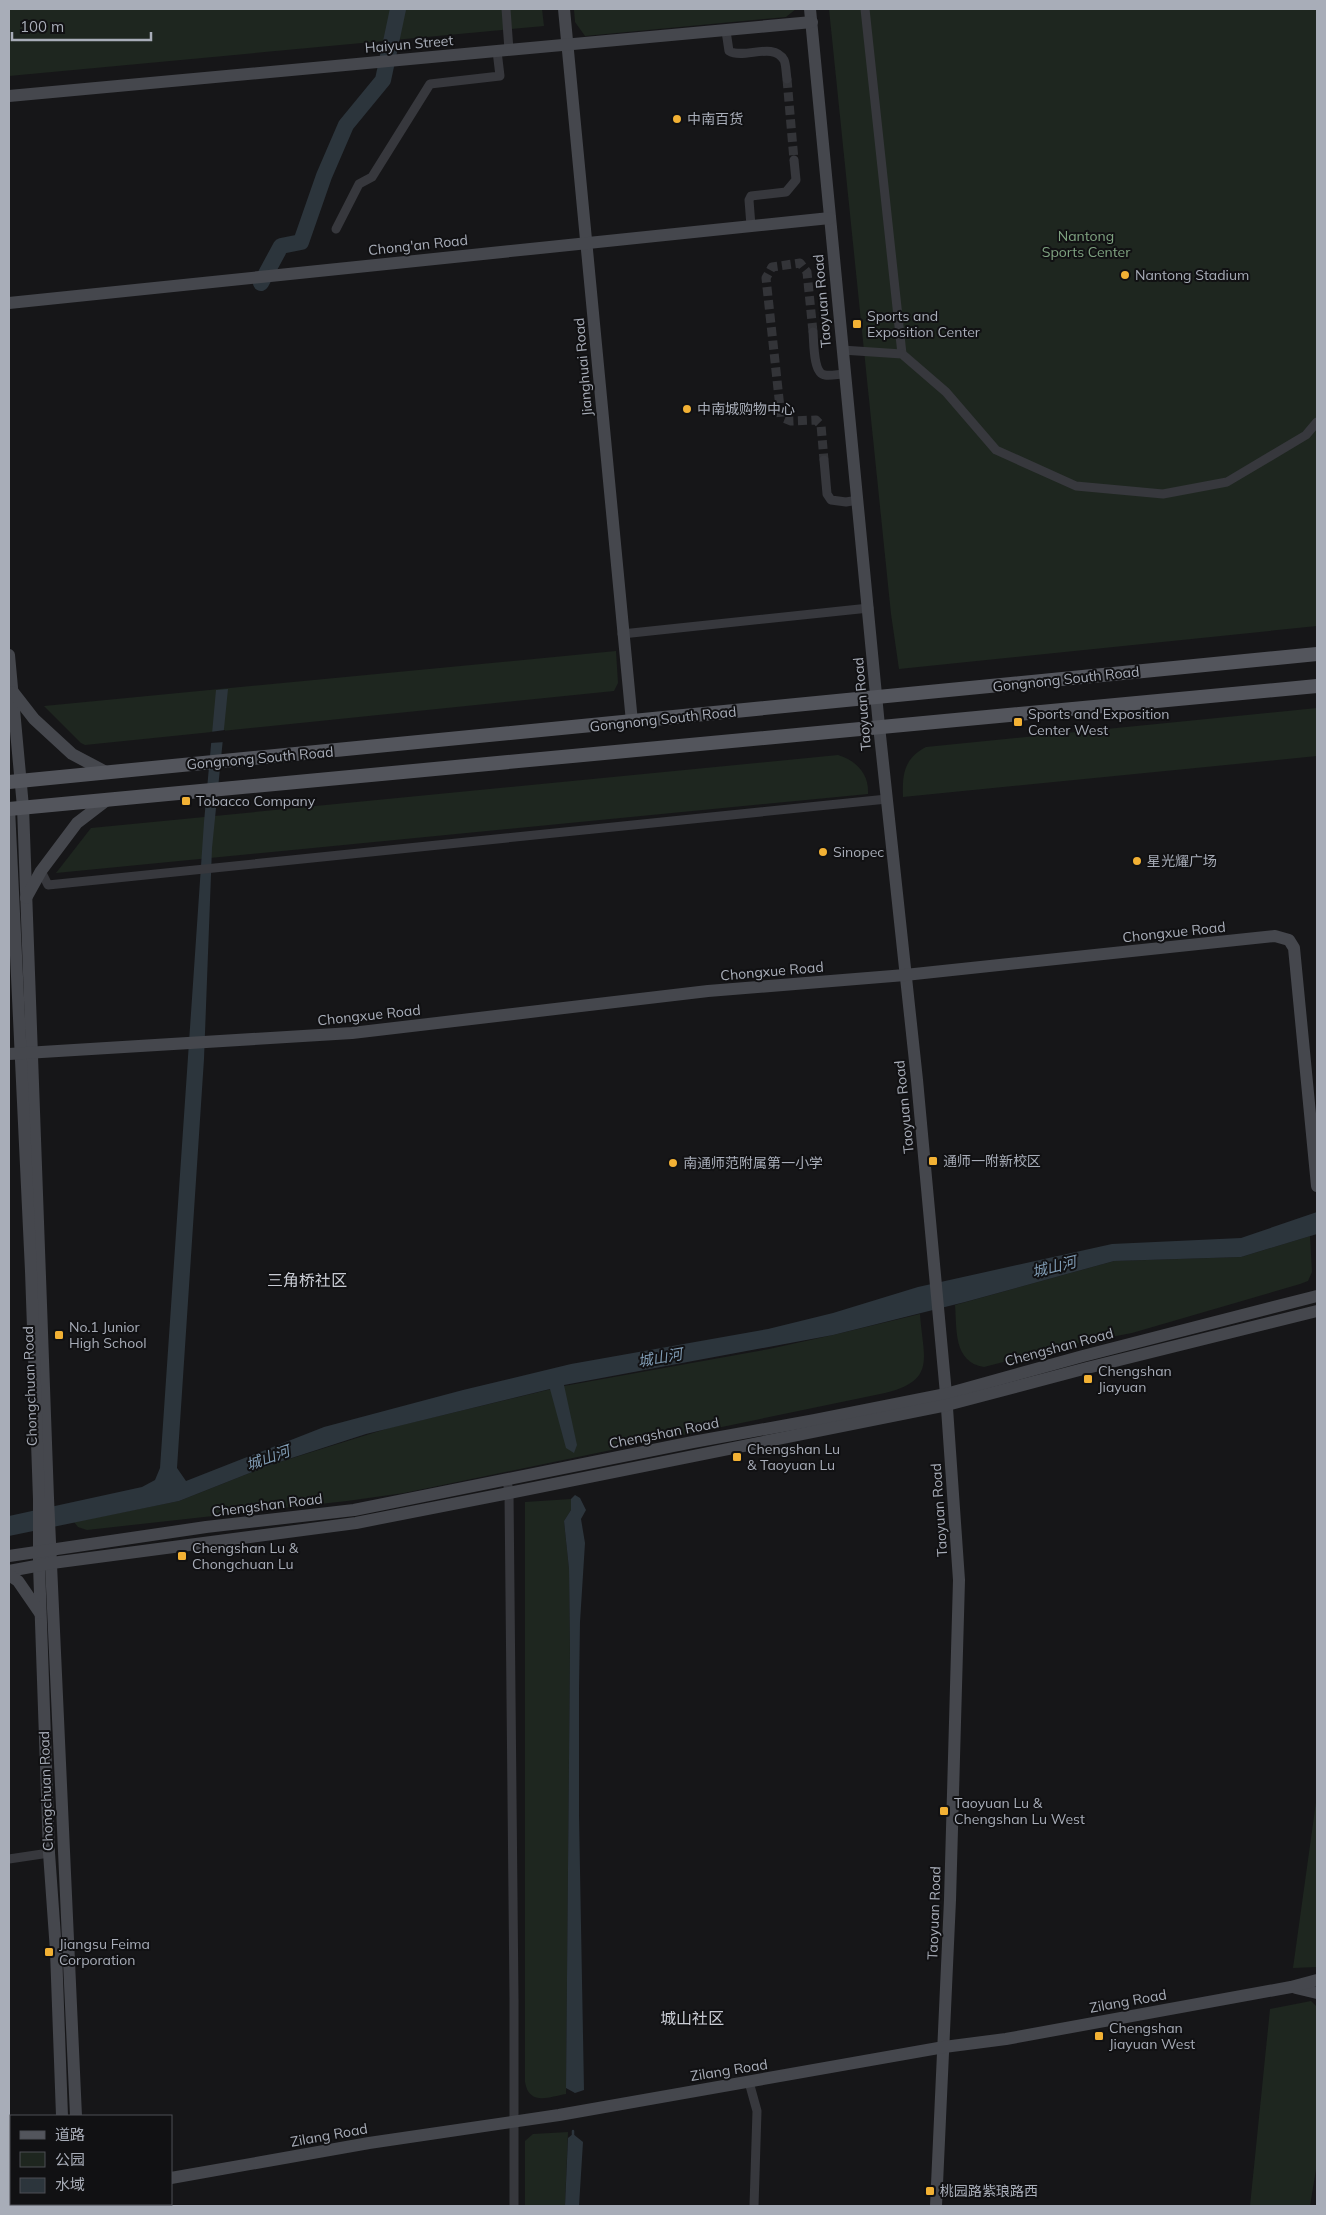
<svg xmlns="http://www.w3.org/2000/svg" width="1326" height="2215" font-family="Mulish,'Noto Sans SC',sans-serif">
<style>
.green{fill:#1e261f}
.water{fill:#2c353c}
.pier{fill:#161618}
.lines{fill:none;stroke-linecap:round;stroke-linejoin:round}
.stream{stroke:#2c353c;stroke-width:2.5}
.river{stroke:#2c353c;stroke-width:16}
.street-tunnel{stroke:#333438;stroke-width:9;stroke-dasharray:9 4.5;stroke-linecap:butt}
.street{stroke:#37383d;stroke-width:9}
.secondary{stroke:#45474d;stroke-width:12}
.primary{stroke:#53555c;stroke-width:14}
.poi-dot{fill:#f2b134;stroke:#111113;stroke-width:2}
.labels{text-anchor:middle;stroke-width:4;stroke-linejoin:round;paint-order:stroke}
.street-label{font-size:14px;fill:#a8adb8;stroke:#111113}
.poi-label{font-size:14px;fill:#a8adb8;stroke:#111113;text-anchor:start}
.park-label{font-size:14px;fill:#7fa381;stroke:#111113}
.water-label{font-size:15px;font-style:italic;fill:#7f9bb3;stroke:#111113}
.quarter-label{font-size:16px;fill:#c9ccd4;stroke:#111113}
</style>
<rect width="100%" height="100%" fill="#161618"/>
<!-- green -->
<g class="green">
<path d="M9 9H542L544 26 9 76Z"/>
<path d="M574 9H796L786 17 585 36 575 22Z"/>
<path d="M829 9H1317V626L899 669 891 614Z"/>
<path d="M616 651 618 683 614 691 85 745 81 743 44 706Z"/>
<path d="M1317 708V756L903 797C902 775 904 758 926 747Z"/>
<path d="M838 755C857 761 869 774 868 794L56 873 91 828Z"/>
<path d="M1310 1236 1312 1272 1308 1281 1300 1284 1132 1333 1074 1344 984 1367C953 1362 957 1329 955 1305L1114 1261 1241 1257Z"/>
<path d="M920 1314C923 1358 937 1380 885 1393L404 1493 347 1501 87 1530 78 1527 74 1522 179 1501 270 1465 389 1428 564 1386 769 1349 833 1335Z"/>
<path d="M571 1499V1510L564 1521 569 1569 570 1649 566 2094C549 2097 529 2106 525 2082V1502Z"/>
<path d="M1317 1795V1967L1293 1968Z"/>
<path d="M1311 2001 1317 2007V2163L1310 2206H1250L1270 2009Z"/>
<path d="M568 2132 565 2206H525V2141L533 2134Z"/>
</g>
<!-- water -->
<g class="water">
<path d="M228 689 212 848 204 1059 177 1468 186 1481 324 1427 463 1390 571 1364 768 1329 833 1313 918 1287 1112 1244 1241 1238 1317 1212V1234L1241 1257 1114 1261 965 1302 833 1335 564 1385 577 1445 574 1453 566 1448 550 1389 366 1434 270 1465 179 1501 9 1536V1516L142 1487 155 1480 160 1468 204 822 216 690Z"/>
<path d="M575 1495 580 1498 586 1510 581 1519 585 1543 580 1622 579 1689V1815L584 2090 575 2093 566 2088 570 1649 569 1569 564 1521 571 1510V1499Z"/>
<path d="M573 2134 583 2142 579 2206H565L568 2138Z"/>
</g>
<!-- pier -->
<path class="pier" d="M225 730V742L210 743V732Z"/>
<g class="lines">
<!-- stream -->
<path class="stream" d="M573 2137V2131"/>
<!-- river -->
<path class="river" d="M261 283 281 246 301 242 324 176 346 125 383 80 398 9"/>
<!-- street-tunnel -->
<g class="street-tunnel">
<path d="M787 79 794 160"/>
<path d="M813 332 807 272 800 263 772 267 766 278 781 417 791 421 816 420 821 425 824 460"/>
</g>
<!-- street -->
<g class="street">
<path d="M506 9 509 50"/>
<path d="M865 9 902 354"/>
<path d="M726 31 729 51C744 60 773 41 784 60 786 64 786 73 787 79"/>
<path d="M751 226 749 200 751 196 786 192 796 180 794 160"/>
<path d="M336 229 359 184 372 177 430 84 500 76 497 51"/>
<path d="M813 332C814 342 813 374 825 375 831 376 839 374 845 374"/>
<path d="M842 350 902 354 946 392 996 450 1076 486 1163 494 1227 482 1306 435 1317 422"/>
<path d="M824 460 827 494 831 500 846 502 858 500"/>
<path d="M622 634 869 608"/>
<path d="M41 871 48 885 887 799"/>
<path d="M507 1480 509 1493 514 1999V2206"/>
<path d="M9 1859 49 1853"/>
<path d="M749 2082 757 2111 754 2206"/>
</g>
<!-- secondary -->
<g class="secondary">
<path d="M564 9 632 722"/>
<path d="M810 9 879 726 917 1080 946 1394 959 1580 950 1900 936 2206"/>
<path d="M9 96 812 22"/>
<path d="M9 303 830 218"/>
<path d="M9 655 23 807 48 1498 76 2116"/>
<path d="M13 692 34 719 72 754 106 772"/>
<path d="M9 808 31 1271 39 1499V1565L49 1853 56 1951 62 2116"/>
<path d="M26 898 41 871 77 823 107 800"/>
<path d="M9 1054 352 1033 708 991 905 975 1275 936 1289 940 1294 948 1317 1186"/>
<path d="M9 1556 206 1527 354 1510 693 1442 815 1420 946 1394 1083 1356 1317 1296"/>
<path d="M9 1571 52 1563 356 1523 509 1493 947 1405 1087 1368 1317 1311"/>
<path d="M9 1575 18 1581 40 1613"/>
<path d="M1296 1988 1317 1993"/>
<path d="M171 2178 369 2143 559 2115 944 2047 1006 2039 1291 1987 1317 1980"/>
<path d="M66 2204V2206"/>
<path d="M81 2204V2206"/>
<path d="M17 2206 30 2204"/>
</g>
<!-- primary -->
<g class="primary">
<path d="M9 782 1317 654"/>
<path d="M9 809 1317 686"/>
</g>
</g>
<!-- markers -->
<g class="poi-dot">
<circle cx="677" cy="119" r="5"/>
<circle cx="1125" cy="275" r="5"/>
<rect x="852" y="319" width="10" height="10" rx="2.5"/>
<circle cx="687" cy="409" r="5"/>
<rect x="1013" y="717" width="10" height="10" rx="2.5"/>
<rect x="181" y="796" width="10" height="10" rx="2.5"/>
<circle cx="823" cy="852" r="5"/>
<circle cx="1137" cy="861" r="5"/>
<rect x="928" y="1156" width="10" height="10" rx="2.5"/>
<circle cx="673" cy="1163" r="5"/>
<rect x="54" y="1330" width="10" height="10" rx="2.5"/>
<rect x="1083" y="1374" width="10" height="10" rx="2.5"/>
<rect x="732" y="1452" width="10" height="10" rx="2.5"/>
<rect x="177" y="1551" width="10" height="10" rx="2.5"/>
<rect x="939" y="1806" width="10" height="10" rx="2.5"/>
<rect x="44" y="1947" width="10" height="10" rx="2.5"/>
<rect x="1094" y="2031" width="10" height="10" rx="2.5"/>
<rect x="925" y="2186" width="10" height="10" rx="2.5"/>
</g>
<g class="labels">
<!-- street labels -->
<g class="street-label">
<text transform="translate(409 44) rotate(-5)" y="5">Haiyun Street</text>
<text transform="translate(418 245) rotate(-6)" y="5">Chong'an Road</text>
<text transform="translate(822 301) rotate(-95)" y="5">Taoyuan Road</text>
<text transform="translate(583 367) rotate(-95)" y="5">Jianghuai Road</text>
<text transform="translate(1066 679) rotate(-6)" y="5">Gongnong South Road</text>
<text transform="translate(862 704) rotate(-95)" y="5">Taoyuan Road</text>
<text transform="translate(663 719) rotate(-6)" y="5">Gongnong South Road</text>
<text transform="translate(260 758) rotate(-5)" y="5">Gongnong South Road</text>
<text transform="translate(1174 932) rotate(-6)" y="5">Chongxue Road</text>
<text transform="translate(772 971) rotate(-5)" y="5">Chongxue Road</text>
<text transform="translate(369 1015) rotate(-6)" y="5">Chongxue Road</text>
<text transform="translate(904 1107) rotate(-96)" y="5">Taoyuan Road</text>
<text transform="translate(1059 1347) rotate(-15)" y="5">Chengshan Road</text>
<text transform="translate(30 1386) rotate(-92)" y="5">Chongchuan Road</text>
<text transform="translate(664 1433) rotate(-11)" y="5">Chengshan Road</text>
<text transform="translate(267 1505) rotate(-7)" y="5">Chengshan Road</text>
<text transform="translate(939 1510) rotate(-94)" y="5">Taoyuan Road</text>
<text transform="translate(46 1791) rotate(-92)" y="5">Chongchuan Road</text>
<text transform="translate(934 1913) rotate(-88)" y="5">Taoyuan Road</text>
<text transform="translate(1128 2001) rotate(-10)" y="5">Zilang Road</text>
<text transform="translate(729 2070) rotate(-9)" y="5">Zilang Road</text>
<text transform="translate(329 2135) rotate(-10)" y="5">Zilang Road</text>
</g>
<!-- poi labels -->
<g class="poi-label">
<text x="687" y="124">中南百货</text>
<text x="1135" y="280">Nantong Stadium</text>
<text x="867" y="321">Sports and<tspan x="867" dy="16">Exposition Center</tspan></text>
<text x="697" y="414">中南城购物中心</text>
<text x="1028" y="719">Sports and Exposition<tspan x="1028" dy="16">Center West</tspan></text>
<text x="196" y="806">Tobacco Company</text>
<text x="833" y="857">Sinopec</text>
<text x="1147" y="866">星光耀广场</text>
<text x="943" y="1166">通师一附新校区</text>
<text x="683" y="1168">南通师范附属第一小学</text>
<text x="69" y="1332">No.1 Junior<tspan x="69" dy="16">High School</tspan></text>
<text x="1098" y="1376">Chengshan<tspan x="1098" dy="16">Jiayuan</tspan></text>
<text x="747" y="1454">Chengshan Lu<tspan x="747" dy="16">&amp; Taoyuan Lu</tspan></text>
<text x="192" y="1553">Chengshan Lu &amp;<tspan x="192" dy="16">Chongchuan Lu</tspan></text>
<text x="954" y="1808">Taoyuan Lu &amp;<tspan x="954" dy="16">Chengshan Lu West</tspan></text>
<text x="59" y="1949">Jiangsu Feima<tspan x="59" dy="16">Corporation</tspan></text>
<text x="1109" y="2033">Chengshan<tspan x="1109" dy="16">Jiayuan West</tspan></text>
<text x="940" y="2196">桃园路紫琅路西</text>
</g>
<!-- park labels -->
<g class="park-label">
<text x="1086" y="241">Nantong<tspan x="1086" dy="16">Sports Center</tspan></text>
</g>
<!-- water labels -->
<g class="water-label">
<text transform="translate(1054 1267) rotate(-14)" y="5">城山河</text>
<text transform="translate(660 1358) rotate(-10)" y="5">城山河</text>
<text transform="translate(268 1458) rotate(-20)" y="5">城山河</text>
</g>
<!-- quarter labels -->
<g class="quarter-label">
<text x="307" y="1286">三角桥社区</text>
<text x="692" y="2024">城山社区</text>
</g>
</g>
<!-- border -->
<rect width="1326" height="2215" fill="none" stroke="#a8adb8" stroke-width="20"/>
<!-- legend -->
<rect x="10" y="2115" width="162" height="90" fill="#111113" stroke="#4d4f55"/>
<rect x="20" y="2131" width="25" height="8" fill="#53555c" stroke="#4d4f55"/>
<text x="55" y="2140" font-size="15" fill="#a8adb8">道路</text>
<rect x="20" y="2152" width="25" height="15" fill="#1e261f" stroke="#4d4f55"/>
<text x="55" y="2165" font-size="15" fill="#a8adb8">公园</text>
<rect x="20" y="2178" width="25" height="15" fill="#2c353c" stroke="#4d4f55"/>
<text x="55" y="2190" font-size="15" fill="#a8adb8">水域</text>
<!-- scale -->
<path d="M12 32v8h139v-8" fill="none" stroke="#a8adb8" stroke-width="2.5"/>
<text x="20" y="32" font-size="15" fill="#a8adb8" stroke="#111113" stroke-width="4" paint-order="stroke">100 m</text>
</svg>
